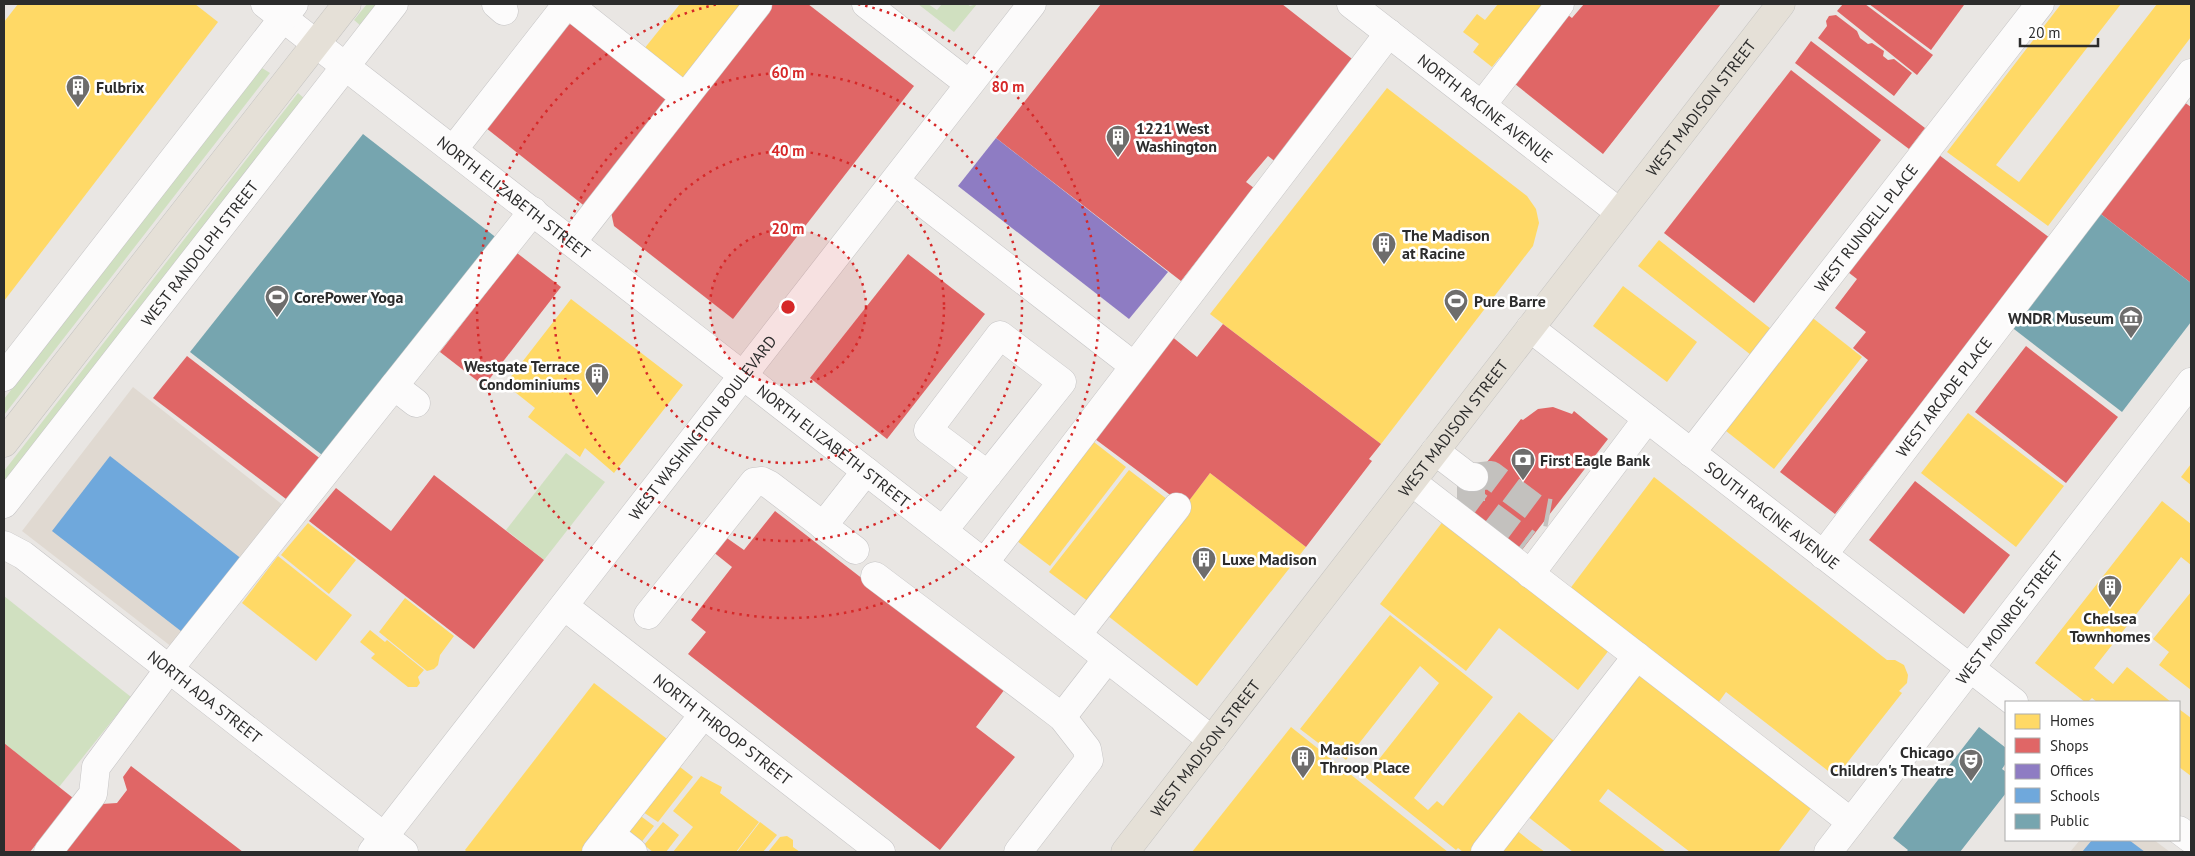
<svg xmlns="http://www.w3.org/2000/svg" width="2195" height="856" font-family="'PT Sans',sans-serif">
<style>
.education{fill:#e0d9d1}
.green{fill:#d0e0c0}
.homes{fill:#ffd966}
.shops{fill:#e06666}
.offices{fill:#8e7cc3}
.schools{fill:#6fa8dc}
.public{fill:#76a5af}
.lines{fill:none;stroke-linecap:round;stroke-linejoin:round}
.minor-tunnel{stroke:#c3c1be;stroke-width:28;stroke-dasharray:28 14;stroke-linecap:butt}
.minor-casing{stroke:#c6c5c6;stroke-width:29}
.major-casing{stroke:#c5c4c2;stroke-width:29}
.minor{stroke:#fcfbfb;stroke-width:28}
.major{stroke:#e5e0d7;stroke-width:28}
.ring{fill:none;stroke:#d62828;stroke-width:2.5;stroke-dasharray:2.5 5}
.labels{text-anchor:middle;stroke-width:5;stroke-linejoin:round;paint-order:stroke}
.poi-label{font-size:16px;font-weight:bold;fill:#2c2c2c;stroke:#fff;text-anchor:start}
.street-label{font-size:16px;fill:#2c2c2c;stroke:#fff}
.centre{fill:#d62828;stroke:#fff;stroke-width:2.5}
.ring-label{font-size:15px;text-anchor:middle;font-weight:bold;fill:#d62828;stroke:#fff;stroke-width:5;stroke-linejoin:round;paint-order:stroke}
</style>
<rect width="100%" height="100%" fill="#e9e6e3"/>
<!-- education -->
<g class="education">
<path d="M133 387 293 513 181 654 22 531Z"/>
<path d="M2080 840H2154L2170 852H2070Z"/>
</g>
<!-- green -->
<g class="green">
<path d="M367 4H378L361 26 354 20Z"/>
<path d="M918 4H928L937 10 942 4H967L970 6 977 4 954 32Z"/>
<path d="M262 68 270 73 4 415V399Z"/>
<path d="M298 93 305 99 4 484V471Z"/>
<path d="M566 453 605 482 544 560 506 530Z"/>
<path d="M4 596 131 697 59 787 4 743Z"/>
</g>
<!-- homes -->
<g class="homes">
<path d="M18 4H195L218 22 4 301V22Z"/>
<path d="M680 4H751L688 84 644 49Z"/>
<path d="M1498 4H1548L1503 60 1500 57 1492 67 1473 52 1479 44 1463 32 1477 14 1485 20Z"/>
<path d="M2061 4H2121L1996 165 2019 182 2157 4H2191V37L2048 226 1947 152Z"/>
<path d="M1387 88 1527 196 1536 209 1539 223 1533 246 1381 444 1210 314Z"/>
<path d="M1659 240 1771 329 1751 355 1638 266Z"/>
<path d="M1623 286 1697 342 1667 382 1593 326Z"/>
<path d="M571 299 683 385 614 473 585 448 580 457 528 417 535 408 505 384Z"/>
<path d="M1809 315 1862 357 1774 469 1721 427Z"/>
<path d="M1968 413 2064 486 2016 547 1921 473Z"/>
<path d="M1090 439 1126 467 1050 566 1013 538Z"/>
<path d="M2191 464V485L2181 477Z"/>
<path d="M1129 470 1172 503 1093 605 1049 572Z"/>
<path d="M1210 473 1306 547 1197 686 1103 612Z"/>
<path d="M1654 477 1887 660H1895L1904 665 1908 675 1907 683 1899 691 1902 693 1836 777 1726 692 1716 706 1569 590Z"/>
<path d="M2162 501 2191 524V565L2181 557 2094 668 2113 684 2127 667 2171 702H2097L2092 698 2088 702H2085L2035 663Z"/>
<path d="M1447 516 1613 645 1578 690 1499 628 1466 671 1380 604Z"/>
<path d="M308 523 356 560 329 594 281 555Z"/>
<path d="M278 556 352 615 316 661 242 603Z"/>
<path d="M2191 592V690L2159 665 2169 652 2153 639Z"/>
<path d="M405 598 454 636 440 655 438 665 434 669 427 671 379 632Z"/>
<path d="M1390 615 1493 697 1414 798 1428 810 1437 801 1443 806 1519 712 1559 745 1472 852H1463L1458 848 1456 850 1365 777 1439 683 1420 666 1346 760 1340 755 1338 758 1300 729Z"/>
<path d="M370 630 385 642 387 640 424 670 418 677 420 683 417 687H408L371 658 375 654 360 642Z"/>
<path d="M1651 675 1815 803 1778 852H1690L1608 789 1599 801 1666 852H1573L1527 816 1634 678Z"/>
<path d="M594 683 671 742 584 852H467L465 850Z"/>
<path d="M2179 709 2191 718V776L2179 767Z"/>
<path d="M1291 727 1448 852H1192Z"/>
<path d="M676 764 693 777 658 822 640 810Z"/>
<path d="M701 776 722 787 720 793 759 822 736 852H673L693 827 673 811Z"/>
<path d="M638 814 654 826 640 844 624 831Z"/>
<path d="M663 822 679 835 666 852H653L644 845Z"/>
<path d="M760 822 777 835 763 852H737Z"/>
<path d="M1515 829 1530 841 1545 852H1497Z"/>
<path d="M787 836 793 840V847L800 852H768L780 837Z"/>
</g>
<!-- shops -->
<g class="shops">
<path d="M773 4H808L914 86 733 319 614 226 611 212Z"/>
<path d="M1101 4H1282L1356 62 1277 163 1268 156 1246 182 1254 188 1181 281 996 138Z"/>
<path d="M1584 4H1721L1603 154 1510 80 1564 12 1572 18Z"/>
<path d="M1843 4H1865L1933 55 1917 75 1837 11Z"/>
<path d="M1869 4H1962L1964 5 1931 50Z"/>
<path d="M1836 15 1857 31 1860 38 1868 44 1872 43 1884 51 1883 56 1888 60 1894 59 1912 73 1894 96 1818 38 1827 26 1826 21 1829 16Z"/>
<path d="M575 23 665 93 667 105 587 208 486 128 567 25Z"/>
<path d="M1811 41 1925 128 1909 149 1795 63Z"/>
<path d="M1791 70 1881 140 1754 303 1664 233Z"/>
<path d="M2184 102 2191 107V283L2098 212Z"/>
<path d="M1935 152 2050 238 1835 514 1780 472 1868 360 1853 348 1866 332 1835 308 1857 279 1844 269Z"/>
<path d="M517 253 561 287 484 386 440 352Z"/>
<path d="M908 254 985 314 887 439 810 378Z"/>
<path d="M1223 324 1381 444 1369 459 1372 461 1306 547 1210 473 1185 506 1091 436 1170 335 1197 357Z"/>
<path d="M2026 346 2118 417 2066 483 1975 412Z"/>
<path d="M187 356 322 460 290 502 153 398Z"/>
<path d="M1553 407 1572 414 1574 411 1608 439 1518 555 1453 505 1521 419 1523 420 1538 409Z"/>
<path d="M434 475 544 560 474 649 309 521 336 488 391 531Z"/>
<path d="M1915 481 2010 555 1964 614 1869 540Z"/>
<path d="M775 511 1005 689 976 727 1015 757 940 850 688 654 706 632 691 620 732 567 712 551 724 536 744 550Z"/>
<path d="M4 743 73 798 30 852H4Z"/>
<path d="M131 766 243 852H68L66 851 102 804 117 803 127 790 123 777Z"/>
</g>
<!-- offices -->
<path class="offices" d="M996 138 1168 272 1129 319 958 186Z"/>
<!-- schools -->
<g class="schools">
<path d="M110 456 243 560 186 635 52 531Z"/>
<path d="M2092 840H2129L2145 852H2082Z"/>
</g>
<!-- public -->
<g class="public">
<path d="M363 134 498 239 326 458 190 352Z"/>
<path d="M2098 212 2191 283V322L2122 412 2010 326Z"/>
<path d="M1979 727 2006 748V763L2002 769 2006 772V793L1960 852H1906L1908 850 1893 838Z"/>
</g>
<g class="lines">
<!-- minor-tunnel -->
<g class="minor-tunnel">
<path d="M1474 477 1491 475 1539 511 1550 513"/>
<path d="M1471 483V501L1527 543"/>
</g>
<defs>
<g id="minor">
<path id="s1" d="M265 4 1212 740"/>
<path d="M496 4 504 11"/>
<path d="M568 4 685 97"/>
<path d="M866 4 969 84"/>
<path id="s2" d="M1351 4 1619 212"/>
<path d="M1482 105 1560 4"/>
<path d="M453 150 567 4"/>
<path d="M895 181 1134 366"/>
<path d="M572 242 758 4"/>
<path id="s3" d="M1530 328 2014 702"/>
<path d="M4 377 294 4"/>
<path d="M394 386 416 403"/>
<path d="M1435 451 1469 477H1474"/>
<path id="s4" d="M1691 453 2040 4"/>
<path d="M1412 482 1851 822"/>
<path id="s5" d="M4 504 394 4"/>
<path d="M823 526 866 471"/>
<path d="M943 531 1062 382 1000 335 928 430 988 475"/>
<path id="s6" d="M4 545 23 555 404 852"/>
<path id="s7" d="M1823 555 2191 73"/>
<path d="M984 563 1389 33"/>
<path d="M1530 574 1647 419"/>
<path d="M875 576 1062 717 1087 749 1089 760 1018 852"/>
<path id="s8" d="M564 606 881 852"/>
<path d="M648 615 754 482 762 481 770 485 855 550"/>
<path d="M1077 635 1177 507"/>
<path d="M1062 717 1107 659"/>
<path d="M2179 830 2191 839"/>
<path d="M610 834 633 852"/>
<path d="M48 852 93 794 96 767 169 669 533 211"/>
<path id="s9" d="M372 852 1032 4"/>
<path d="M596 852 703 715"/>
<path d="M1485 852 1637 656"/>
<path id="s10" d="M1828 852 2191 382"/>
</g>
<g id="major">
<path d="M4 443 347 4"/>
<path id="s11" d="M1125 852 1781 4"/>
</g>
</defs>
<!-- minor casing -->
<use href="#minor" class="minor-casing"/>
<!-- major casing -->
<use href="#major" class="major-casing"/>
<!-- minor -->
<use href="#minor" class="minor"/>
<!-- major -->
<use href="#major" class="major"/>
</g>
<!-- distance rings -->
<circle cx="788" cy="307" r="78" fill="#d62828" fill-opacity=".12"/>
<g class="ring">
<circle cx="788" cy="307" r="78"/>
<circle cx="788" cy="307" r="156"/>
<circle cx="788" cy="307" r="234"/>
<path d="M858 4A311 311 0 1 1 718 4"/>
</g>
<!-- icons -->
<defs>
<symbol id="building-pin" viewBox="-11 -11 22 30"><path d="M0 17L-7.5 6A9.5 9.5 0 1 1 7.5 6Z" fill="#6e6d6c" stroke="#fff"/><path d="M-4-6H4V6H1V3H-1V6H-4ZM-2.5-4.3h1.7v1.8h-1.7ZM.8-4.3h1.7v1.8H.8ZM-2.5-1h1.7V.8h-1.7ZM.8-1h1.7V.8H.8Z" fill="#fff"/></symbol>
<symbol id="stadium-pin" viewBox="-11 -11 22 30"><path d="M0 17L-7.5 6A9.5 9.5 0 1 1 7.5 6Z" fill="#6e6d6c" stroke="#fff"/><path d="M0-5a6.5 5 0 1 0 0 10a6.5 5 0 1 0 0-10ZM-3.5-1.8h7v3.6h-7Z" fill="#fff"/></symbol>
<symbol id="museum-pin" viewBox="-11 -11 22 30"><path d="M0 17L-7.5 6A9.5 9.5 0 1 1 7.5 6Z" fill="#6e6d6c" stroke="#fff"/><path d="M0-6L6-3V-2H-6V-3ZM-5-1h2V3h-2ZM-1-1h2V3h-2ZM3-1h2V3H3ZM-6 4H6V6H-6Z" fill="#fff"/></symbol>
<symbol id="bank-pin" viewBox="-11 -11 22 30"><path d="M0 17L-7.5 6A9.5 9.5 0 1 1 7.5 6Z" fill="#6e6d6c" stroke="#fff"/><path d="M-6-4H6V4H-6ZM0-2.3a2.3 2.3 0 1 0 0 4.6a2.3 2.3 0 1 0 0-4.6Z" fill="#fff"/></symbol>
<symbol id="theatre-pin" viewBox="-11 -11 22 30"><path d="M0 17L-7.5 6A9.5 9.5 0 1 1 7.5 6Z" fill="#6e6d6c" stroke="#fff"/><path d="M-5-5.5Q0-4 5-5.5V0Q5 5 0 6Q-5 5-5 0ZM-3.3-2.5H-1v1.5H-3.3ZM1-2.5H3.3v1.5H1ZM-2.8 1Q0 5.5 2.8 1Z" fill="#fff"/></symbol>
</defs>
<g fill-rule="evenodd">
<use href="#building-pin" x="64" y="73" width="28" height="38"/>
<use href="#building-pin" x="1104" y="123" width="28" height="38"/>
<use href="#building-pin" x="1370" y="230" width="28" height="38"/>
<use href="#stadium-pin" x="263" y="283" width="28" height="38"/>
<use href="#stadium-pin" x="1442" y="287" width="28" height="38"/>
<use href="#museum-pin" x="2117" y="304" width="28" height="38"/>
<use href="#building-pin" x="583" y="361" width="28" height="38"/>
<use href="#bank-pin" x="1509" y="446" width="28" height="38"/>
<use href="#building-pin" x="1190" y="545" width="28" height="38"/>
<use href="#building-pin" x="2096" y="573" width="28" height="38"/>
<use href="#building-pin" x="1289" y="744" width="28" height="38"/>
<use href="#theatre-pin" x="1957" y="747" width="28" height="38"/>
</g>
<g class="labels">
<!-- poi labels -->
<g class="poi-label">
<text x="96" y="93">Fulbrix</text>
<text x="1136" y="134">1221 West<tspan x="1136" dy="18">Washington</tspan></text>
<text x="1402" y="241">The Madison<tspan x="1402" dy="18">at Racine</tspan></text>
<text x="294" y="303">CorePower Yoga</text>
<text x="1474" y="307">Pure Barre</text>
<text x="2114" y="324" text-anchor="end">WNDR Museum</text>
<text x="580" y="372" text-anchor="end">Westgate Terrace<tspan x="580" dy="18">Condominiums</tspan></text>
<text x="1540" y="466">First Eagle Bank</text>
<text x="1222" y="565">Luxe Madison</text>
<text x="2110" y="624" text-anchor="middle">Chelsea<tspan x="2110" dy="18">Townhomes</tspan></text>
<text x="1320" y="755">Madison<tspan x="1320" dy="18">Throop Place</tspan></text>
<text x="1954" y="758" text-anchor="end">Chicago<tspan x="1954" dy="18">Children's Theatre</tspan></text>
</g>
<!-- street labels -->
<g class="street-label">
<text dy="6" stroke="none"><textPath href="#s2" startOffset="170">NORTH RACINE AVENUE</textPath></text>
<text dy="6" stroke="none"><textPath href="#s11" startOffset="941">WEST MADISON STREET</textPath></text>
<text dy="6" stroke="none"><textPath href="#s1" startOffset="315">NORTH ELIZABETH STREET</textPath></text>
<text dy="6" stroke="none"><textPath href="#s4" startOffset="285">WEST RUNDELL PLACE</textPath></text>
<text dy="6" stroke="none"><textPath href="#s5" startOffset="318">WEST RANDOLPH STREET</textPath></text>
<text dy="6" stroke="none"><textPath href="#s7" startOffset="199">WEST ARCADE PLACE</textPath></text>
<text dy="6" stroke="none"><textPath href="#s9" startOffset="538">WEST WASHINGTON BOULEVARD</textPath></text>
<text dy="6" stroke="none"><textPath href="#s11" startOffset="536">WEST MADISON STREET</textPath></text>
<text dy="6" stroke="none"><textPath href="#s1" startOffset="720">NORTH ELIZABETH STREET</textPath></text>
<text dy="6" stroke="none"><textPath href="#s3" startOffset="306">SOUTH RACINE AVENUE</textPath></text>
<text dy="6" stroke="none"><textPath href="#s10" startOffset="296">WEST MONROE STREET</textPath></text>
<text dy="6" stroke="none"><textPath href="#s6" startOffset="252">NORTH ADA STREET</textPath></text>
<text dy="6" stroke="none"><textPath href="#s8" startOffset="201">NORTH THROOP STREET</textPath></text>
<text dy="6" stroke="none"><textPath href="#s11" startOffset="131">WEST MADISON STREET</textPath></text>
</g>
</g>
<circle cx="788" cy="307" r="8" class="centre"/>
<g class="ring-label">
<text x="788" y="78">60 m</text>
<text x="1008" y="92">80 m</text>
<text x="788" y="156">40 m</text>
<text x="788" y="234">20 m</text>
</g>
<!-- border -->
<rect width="2195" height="856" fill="none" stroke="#2c2c2c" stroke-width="10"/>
<!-- legend -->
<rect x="2005" y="701" width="175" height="140" fill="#ffffff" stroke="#ababab"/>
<rect x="2015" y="714" width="25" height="15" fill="#ffd966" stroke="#ababab"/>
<text x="2050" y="726" font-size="15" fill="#2c2c2c">Homes</text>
<rect x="2015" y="738" width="25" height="15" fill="#e06666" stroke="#ababab"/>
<text x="2050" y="751" font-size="15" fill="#2c2c2c">Shops</text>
<rect x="2015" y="764" width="25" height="15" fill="#8e7cc3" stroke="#ababab"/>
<text x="2050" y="776" font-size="15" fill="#2c2c2c">Offices</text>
<rect x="2015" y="788" width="25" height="15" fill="#6fa8dc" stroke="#ababab"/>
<text x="2050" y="801" font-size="15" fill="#2c2c2c">Schools</text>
<rect x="2015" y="814" width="25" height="15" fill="#76a5af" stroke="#ababab"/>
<text x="2050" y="826" font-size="15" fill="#2c2c2c">Public</text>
<!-- scale -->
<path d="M2020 38v8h78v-8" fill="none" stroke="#2c2c2c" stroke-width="2.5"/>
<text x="2028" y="38" font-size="15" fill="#2c2c2c" stroke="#ffffff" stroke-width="4" paint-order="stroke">20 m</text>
</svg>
